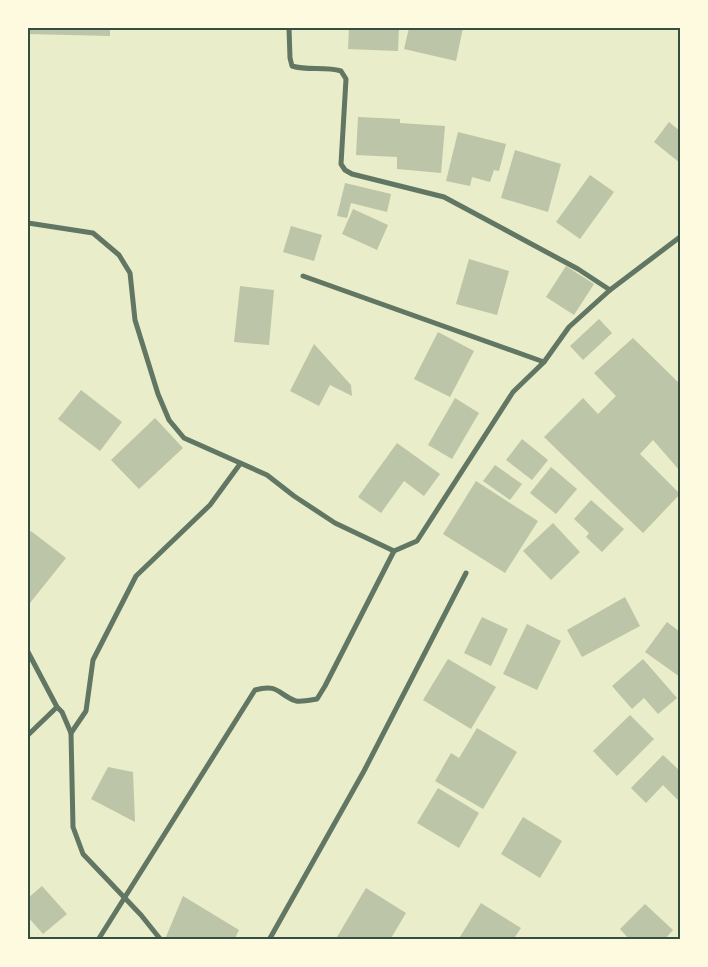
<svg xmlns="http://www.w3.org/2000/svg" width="708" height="967" font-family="'Fira Sans Condensed',sans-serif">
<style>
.building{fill:#bcc5a7}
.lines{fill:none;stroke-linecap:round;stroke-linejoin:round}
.minor{stroke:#617663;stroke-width:5}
.neatline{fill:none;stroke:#344e41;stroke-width:2}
</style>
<rect width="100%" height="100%" fill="#e9edc9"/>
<!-- building -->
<g class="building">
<path d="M28 28H110V36L28 34Z"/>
<path d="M349 28H399L398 51 348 49Z"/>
<path d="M409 28H463L456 61 404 49Z"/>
<path d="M358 117 400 119V123L445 126 441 173 397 169V157L356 155Z"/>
<path d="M669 122 680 131V163L654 142Z"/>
<path d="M458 132 506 144 499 171 494 170 490 182 472 177 470 186 446 181Z"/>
<path d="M515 150 561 164 548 212 501 198Z"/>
<path d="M590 175 614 192 580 239 556 222Z"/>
<path d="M345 183 391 194 387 212 351 203 347 218 337 216Z"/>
<path d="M353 209 388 225 377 250 342 234Z"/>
<path d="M291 226 322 235 314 261 283 252Z"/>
<path d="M469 259 509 271 497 315 456 304Z"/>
<path d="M566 266 594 284 574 315 546 297Z"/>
<path d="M240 286 274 290 269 345 234 342Z"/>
<path d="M599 319 612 333 583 360 570 346Z"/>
<path d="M438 332 474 351 450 397 414 379Z"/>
<path d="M633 338 680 384V471L653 440 640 454 680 494 643 533 544 437 583 398 598 414 616 396 594 373Z"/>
<path d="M314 344 351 385 352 396 330 385 319 406 290 391Z"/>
<path d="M81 390 122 422 100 451 58 419Z"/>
<path d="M455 398 479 413 452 459 428 445Z"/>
<path d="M155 418 183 448 139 489 111 460Z"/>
<path d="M522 439 548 460 532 480 506 460Z"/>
<path d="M397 443 440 474 424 496 404 481 381 513 358 497Z"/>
<path d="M495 465 522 484 510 500 483 481Z"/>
<path d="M551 467 577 489 556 514 530 493Z"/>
<path d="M476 481 538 521 505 573 443 534Z"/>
<path d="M591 500 624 529 602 552 586 537 589 533 574 519Z"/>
<path d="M553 523 580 552 551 580 523 551Z"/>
<path d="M31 531 66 558 30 603 28 600V535Z"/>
<path d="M625 597 640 626 582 657 567 630Z"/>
<path d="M482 617 508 629 491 666 464 653Z"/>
<path d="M667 622 680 632V677L645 652Z"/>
<path d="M527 624 561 641 537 690 503 674Z"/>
<path d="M448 659 496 687 471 729 423 700Z"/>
<path d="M643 659 677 698 658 714 644 698 632 709 612 686Z"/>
<path d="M630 715 654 739 617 776 593 751Z"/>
<path d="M477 728 517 752 483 809 435 781 451 753 459 758Z"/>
<path d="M663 755 680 771V802L663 785 646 803 631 788Z"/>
<path d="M108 767 133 772 135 822 91 799Z"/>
<path d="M438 788 479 813 459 848 417 823Z"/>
<path d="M523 817 562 841 540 878 501 854Z"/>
<path d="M42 886 67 914 43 934 28 917V898Z"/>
<path d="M366 888 406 913 390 940H341L337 937Z"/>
<path d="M183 896 239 930 234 940H169L166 937Z"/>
<path d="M481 903 521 928 513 940H458Z"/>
<path d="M645 904 673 930 664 940H630L620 929Z"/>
</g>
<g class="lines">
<!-- minor -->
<g class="minor">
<path d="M289 28 290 58 292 66C308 71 325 66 341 71L346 79 341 164 345 170 352 174 444 197 578 269 610 290"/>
<path d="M28 223 93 233 119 255 130 273 135 320 158 394 169 420 184 438 267 475 294 496 335 523 394 551"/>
<path d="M303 276 544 362"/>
<path d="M28 652 57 707 62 712 71 733 73 827 83 854 141 915 161 940"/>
<path d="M71 733 86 711 93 660 136 576 210 505 240 464"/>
<path d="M28 735 57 707"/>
<path d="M98 940 255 690C279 683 278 695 296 701 302 702 311 700 317 699L325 686 394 551 417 541 513 392 544 362 569 327 610 290 680 237"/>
<path d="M269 940 364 771 466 573"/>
</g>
</g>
<!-- border -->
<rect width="708" height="967" fill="none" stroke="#fefae0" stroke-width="58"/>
<rect x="29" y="29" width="650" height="909" class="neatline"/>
</svg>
